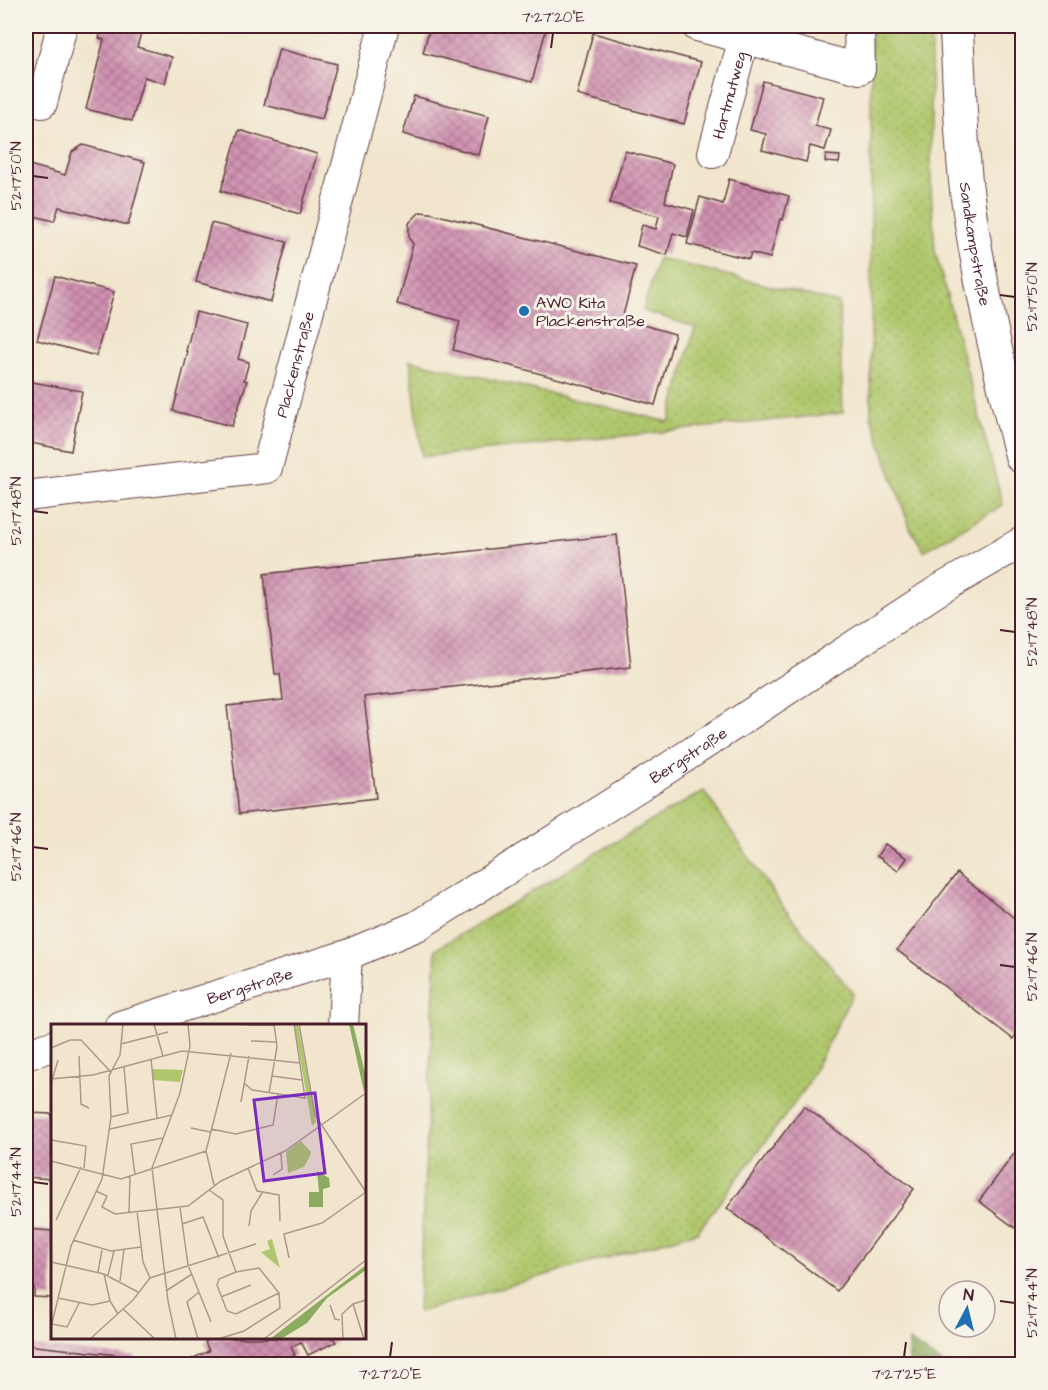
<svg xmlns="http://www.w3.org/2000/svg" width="1048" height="1390" font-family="'Architects Daughter',sans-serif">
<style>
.grass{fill:url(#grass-dots);stroke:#7c734c;stroke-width:1.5}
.forest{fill:url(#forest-crowns);stroke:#6a6646;stroke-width:1.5}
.building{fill:url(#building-cross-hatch)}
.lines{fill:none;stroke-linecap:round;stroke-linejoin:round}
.minor-casing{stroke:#633d43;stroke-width:32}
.tertiary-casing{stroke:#633d43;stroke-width:35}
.minor{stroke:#fff;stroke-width:30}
.tertiary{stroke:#fff;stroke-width:33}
.ticks{fill:none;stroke:#4a1f2b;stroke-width:2}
.poi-dot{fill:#1f6fb2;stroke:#f7f3e8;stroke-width:2}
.labels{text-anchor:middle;stroke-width:6;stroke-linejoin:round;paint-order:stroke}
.street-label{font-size:16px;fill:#4a1f2b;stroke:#f7f3e8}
.poi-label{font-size:16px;fill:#4a1f2b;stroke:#f7f3e8;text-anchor:start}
.inset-road{fill:none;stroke:#ae968c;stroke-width:1.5}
.view{fill:#7b2cbf;fill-opacity:0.15;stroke:#7b2cbf;stroke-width:3}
.inset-edge{fill:none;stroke:#4a1f2b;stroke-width:3}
.neatline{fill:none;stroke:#4a1f2b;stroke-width:2}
.ticks-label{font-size:15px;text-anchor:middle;fill:#4a1f2b}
</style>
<defs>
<pattern id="grass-dots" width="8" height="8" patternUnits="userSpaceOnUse" patternTransform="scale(1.5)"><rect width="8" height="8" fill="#afc76c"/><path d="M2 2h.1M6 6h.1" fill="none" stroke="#98aa5e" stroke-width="1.8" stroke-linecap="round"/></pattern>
<pattern id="forest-crowns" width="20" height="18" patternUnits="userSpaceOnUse" patternTransform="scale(1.5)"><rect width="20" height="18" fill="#8bac60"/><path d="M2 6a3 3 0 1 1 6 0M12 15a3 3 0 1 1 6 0" fill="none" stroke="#748b4f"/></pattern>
<pattern id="building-cross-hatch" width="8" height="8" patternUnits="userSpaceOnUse" patternTransform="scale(1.5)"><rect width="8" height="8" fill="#d091b1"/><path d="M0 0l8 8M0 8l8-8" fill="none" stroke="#ab7690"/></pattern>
</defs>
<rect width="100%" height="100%" fill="#f7f3e8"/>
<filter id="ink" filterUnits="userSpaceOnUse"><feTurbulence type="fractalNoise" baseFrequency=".0167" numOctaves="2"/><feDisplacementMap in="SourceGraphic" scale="12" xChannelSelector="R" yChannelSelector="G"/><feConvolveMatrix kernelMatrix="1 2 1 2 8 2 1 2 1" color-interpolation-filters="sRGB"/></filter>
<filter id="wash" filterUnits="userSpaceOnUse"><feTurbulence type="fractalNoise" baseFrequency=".008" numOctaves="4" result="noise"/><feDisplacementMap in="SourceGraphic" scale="24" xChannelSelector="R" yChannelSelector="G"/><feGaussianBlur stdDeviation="1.35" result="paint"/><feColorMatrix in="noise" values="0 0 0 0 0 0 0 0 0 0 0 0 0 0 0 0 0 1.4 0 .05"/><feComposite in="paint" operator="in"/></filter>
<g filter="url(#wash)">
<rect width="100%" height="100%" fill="#f1e6cd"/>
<!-- grass -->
<g class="grass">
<path d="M871 26H931V188L935 251 1003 505 924 551 910 528 871 416Z"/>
<path d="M658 258 839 303 843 413 422 457 410 360 669 422 695 327 643 311Z"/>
<path d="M704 791 780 903 853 993 805 1089 697 1232 418 1312 436 949 647 823Z"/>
</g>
<!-- forest -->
<path class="forest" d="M909 1341 943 1364H909Z"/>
<g id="blocks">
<!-- building -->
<g class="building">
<path d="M103 26H143L137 47 172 57 165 83 144 77 132 121 86 109 104 40 99 38Z"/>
<path d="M430 26H547L532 82 423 53Z"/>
<path d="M593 33 701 62 684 124 577 95Z"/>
<path d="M279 49 337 64 322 119 264 105Z"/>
<path d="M763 81 823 97 815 126 831 130 825 150 810 146 806 162 762 150 766 134 750 130Z"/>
<path d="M414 96 489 116 479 155 403 134Z"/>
<path d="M239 130 317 154 300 214 221 191Z"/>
<path d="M83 145 145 162 128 225 59 207 54 221 26 214V164L65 175 72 152Z"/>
<path d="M625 151 673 164 665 202 694 210 687 237 673 233 667 255 637 246 642 225 656 229 659 216 610 203Z"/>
<path d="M826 155 840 156 839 163 825 162Z"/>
<path d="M729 179 789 196 783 220 780 219 770 258 751 253 749 259 687 244 700 197 723 204Z"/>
<path d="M420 212 430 213 636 266 622 319 675 334 655 405 453 350 460 321 397 304 413 244 409 238V223Z"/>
<path d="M211 223 287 242 271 302 196 282Z"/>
<path d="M55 276 114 292 96 356 37 340Z"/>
<path d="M196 312 247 325 238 359 249 362 244 380 247 381 232 426 173 411 188 352 186 351Z"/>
<path d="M27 381 82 391 71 451 26 442Z"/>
<path d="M617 535 631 667 364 697 376 798 239 814 227 706 283 700 280 674H275L264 574Z"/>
<path d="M885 844 907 858 898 871 877 856Z"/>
<path d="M957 873 1022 924V1026L1013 1039 897 950Z"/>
<path d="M804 1106 914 1189 837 1291 727 1208Z"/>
<path d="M26 1113 52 1114V1179L26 1177Z"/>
<path d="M1022 1143V1233L979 1201Z"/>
<path d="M26 1229 52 1231V1298L34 1297V1288L26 1287Z"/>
<path d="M213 1338H333L336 1342 308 1355 301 1342 291 1347 295 1355 276 1364H181L209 1351 205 1342Z"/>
<path d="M26 1345 136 1357V1364H26Z"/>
</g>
</g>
</g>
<g filter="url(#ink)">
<use href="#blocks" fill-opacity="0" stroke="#633d43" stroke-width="1.5"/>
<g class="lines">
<defs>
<g id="minor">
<path d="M697 26 860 69 859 26"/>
<path d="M42 103 62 26"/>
<path id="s1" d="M713 153 744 38"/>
<path id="s2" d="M26 496 267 468 384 26"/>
<path id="s3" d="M120 1026 347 955 417 926 665 770 937 591 1022 542"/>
<path d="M343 1026 347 955"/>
<path d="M26 1055 52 1046"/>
</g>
<g id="tertiary">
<path id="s4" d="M956 26C960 81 960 138 967 194 979 282 999 370 1022 457"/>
</g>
</defs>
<!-- minor casing -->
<use href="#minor" class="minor-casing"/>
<!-- tertiary casing -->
<use href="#tertiary" class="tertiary-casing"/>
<!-- minor -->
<use href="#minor" class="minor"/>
<!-- tertiary -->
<use href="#tertiary" class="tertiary"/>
</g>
</g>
<!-- ticks -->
<path class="ticks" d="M551 48 553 33M33 176 48 178M1000 295 1015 297M33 511 48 513M1000 630 1015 632M33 847 48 849M1000 965 1015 967M33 1182 48 1184M1000 1301 1015 1303M390 1357 392 1342M904 1357 906 1342"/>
<!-- markers -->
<circle class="poi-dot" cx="524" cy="311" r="6"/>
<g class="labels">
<!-- street labels -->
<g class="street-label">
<text dy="6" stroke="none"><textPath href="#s1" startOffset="60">Hartmutweg</textPath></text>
<text dy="6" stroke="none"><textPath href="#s4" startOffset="219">Sandkampstraße</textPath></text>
<text dy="6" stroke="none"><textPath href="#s2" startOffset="350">Plackenstraße</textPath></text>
<text dy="6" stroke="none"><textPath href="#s3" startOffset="634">Bergstraße</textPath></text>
<text dy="6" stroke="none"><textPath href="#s3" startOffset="136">Bergstraße</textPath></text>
</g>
<!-- poi labels -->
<g class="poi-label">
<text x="536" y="308">AWO Kita<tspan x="536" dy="18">Plackenstraße</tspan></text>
</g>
</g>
<!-- overview -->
<g transform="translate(51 1024)">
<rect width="315" height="315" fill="#f1e6cd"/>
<path d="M243 0H247L265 98 261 102ZM101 45 132 46 129 58 101 56ZM250 117 260 128 258 134 253 143 237 149 235 128ZM221 215 229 244 210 228 219 225 216 217Z" fill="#afc76c"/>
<path d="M298 0H302L315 53 313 68ZM266 147 278 154 279 163 272 165V183H258V168H268ZM315 241V246L276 274 256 299 230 315H219Z" fill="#8bac60"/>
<path class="inset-road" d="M103 0 112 32M248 0 264 91 315 168M196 1H223M200 17 225 18M70 20 117 8M0 24 19 16H30L58 46M28 32 30 80 38 84M100 35 106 94M221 52 251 56M0 55 42 51 131 27 249 39M193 59 201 66 254 74 243 0M0 60 7 36M218 69 226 23 223 0M190 78 198 32M60 93 77 89 73 43M140 104 159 108M59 105 121 91M160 105 185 110 222 101 227 70M0 116 35 122 33 144M0 137 70 155 155 127M197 144 206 167 228 171 229 197M84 151 80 120 112 114M222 151 231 145 230 129M163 161 155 127 180 29M158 166 172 176V212L185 248 168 255 166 261 176 287 185 290 228 269 208 244 185 248M45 167 56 172 51 183 64 190 137 182 170 157 234 127 315 69M129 183 137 241 160 298M86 187 92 238 99 254M78 188 79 152M5 196 30 143M131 200 152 193 168 234M198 202 200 187 211 169M22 216 60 227 90 223M238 234 233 210 271 199 315 168M0 238 53 250 87 268M47 248 51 226M53 250 59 277 67 290M57 251 63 227M69 257 73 225M115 267 141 250M170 273 200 261M7 274 41 281 59 277M302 280 313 315M279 281 284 295 289 296M72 285 104 315M1 300 16 303 28 279M0 303 20 222 51 155 60 93 58 52 69 31 72 0M39 315 82 276 99 254 205 220M125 315 117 277 101 144 129 69 139 22 137 0M147 315 136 278 148 268M167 315 193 307 229 284 228 269M213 315 315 236M292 315 291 290 302 280 315 276"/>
<path class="view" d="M264 69 274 149 213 157 203 76Z"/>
<rect width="315" height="315" class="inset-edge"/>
</g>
<!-- margin -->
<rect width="1048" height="1390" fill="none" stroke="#f7f3e8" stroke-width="66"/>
<!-- north arrow -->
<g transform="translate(967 1309) rotate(7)"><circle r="28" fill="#f7f3e8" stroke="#b29e9c" stroke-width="1.5"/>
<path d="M0-4.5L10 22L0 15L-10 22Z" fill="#1f6fb2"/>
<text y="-9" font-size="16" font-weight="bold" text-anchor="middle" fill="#4a1f2b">N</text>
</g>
<rect x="33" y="33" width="982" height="1324" class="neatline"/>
<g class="ticks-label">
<text x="553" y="22">7°27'20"E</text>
<text transform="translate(16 176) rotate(-90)" y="5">52°17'50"N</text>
<text transform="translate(1032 297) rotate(-90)" y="5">52°17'50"N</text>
<text transform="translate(16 511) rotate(-90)" y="5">52°17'48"N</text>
<text transform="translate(1032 632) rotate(-90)" y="5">52°17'48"N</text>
<text transform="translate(16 847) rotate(-90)" y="5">52°17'46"N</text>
<text transform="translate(1032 967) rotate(-90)" y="5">52°17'46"N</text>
<text transform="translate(16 1182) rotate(-90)" y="5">52°17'44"N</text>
<text transform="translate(1032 1303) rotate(-90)" y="5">52°17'44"N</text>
<text x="390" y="1379">7°27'20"E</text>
<text x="904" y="1379">7°27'25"E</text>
</g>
</svg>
